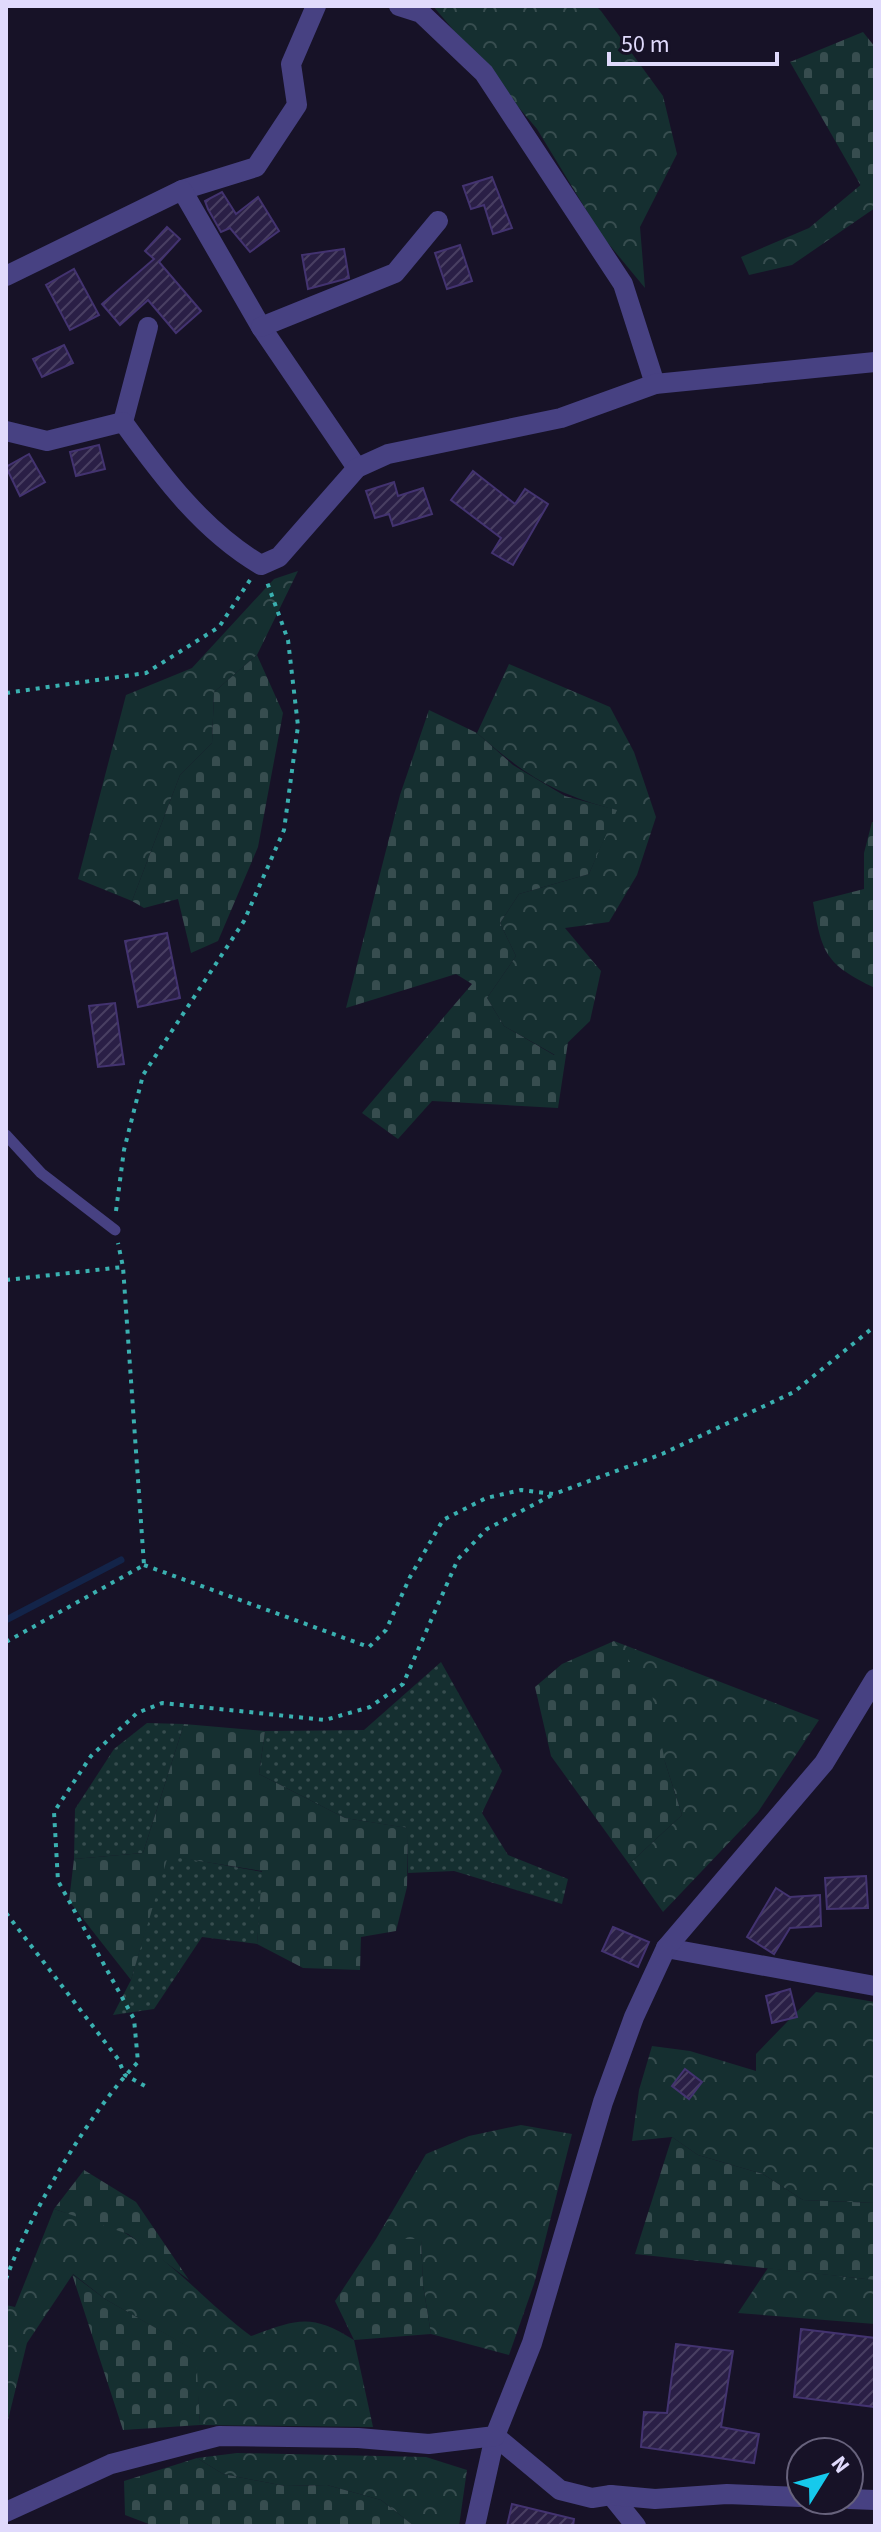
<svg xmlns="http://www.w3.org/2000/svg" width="881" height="2532" font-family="'Source Sans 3',sans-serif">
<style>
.grass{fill:url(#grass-dots)}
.forest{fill:url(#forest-crowns)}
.cemetery{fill:url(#cemetery-stones)}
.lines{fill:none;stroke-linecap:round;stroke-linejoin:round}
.stream{stroke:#132449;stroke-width:7}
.building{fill:url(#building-hatch);stroke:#433370;stroke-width:2}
.path{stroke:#3ab0b0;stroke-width:4;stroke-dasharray:4 6;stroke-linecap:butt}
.service{stroke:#474182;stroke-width:11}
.minor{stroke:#474182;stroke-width:20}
.tertiary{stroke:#474182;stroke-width:20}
</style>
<defs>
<pattern id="grass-dots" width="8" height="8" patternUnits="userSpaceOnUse" patternTransform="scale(2)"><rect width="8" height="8" fill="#152f30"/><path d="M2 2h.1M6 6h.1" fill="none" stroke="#374d4f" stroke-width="1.8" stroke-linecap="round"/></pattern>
<pattern id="forest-crowns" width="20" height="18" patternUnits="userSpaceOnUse" patternTransform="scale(2)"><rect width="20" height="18" fill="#152f30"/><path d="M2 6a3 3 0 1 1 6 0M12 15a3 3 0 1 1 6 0" fill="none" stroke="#374d4f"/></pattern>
<pattern id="cemetery-stones" width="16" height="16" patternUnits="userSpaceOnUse" patternTransform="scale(2)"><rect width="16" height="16" fill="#152f30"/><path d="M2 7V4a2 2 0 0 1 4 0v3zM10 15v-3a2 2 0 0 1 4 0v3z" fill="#374d4f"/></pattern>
<pattern id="building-hatch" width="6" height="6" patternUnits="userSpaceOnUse" patternTransform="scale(2)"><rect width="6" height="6" fill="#2a1f46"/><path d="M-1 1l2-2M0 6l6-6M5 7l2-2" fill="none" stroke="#493f62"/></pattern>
</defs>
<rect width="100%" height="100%" fill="#171227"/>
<!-- grass -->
<g class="grass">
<path d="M441 1662 502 1771 482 1813 508 1855 568 1879 562 1904 454 1871 408 1873 407 1828 345 1818 259 1774 265 1731 364 1730Z"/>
<path d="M147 1723 184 1724 143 1853 74 1859 75 1809 114 1749Z"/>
<path d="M167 1855 263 1872 257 1944 202 1937 154 2009 113 2015 131 1980Z"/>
</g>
<!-- forest -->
<g class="forest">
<path d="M433 6H596L601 11 663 96 677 154 640 227 645 288 602 236 537 129Z"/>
<path d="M875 173V208L792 265 749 275 741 257 809 228Z"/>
<path d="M298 571 257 655 214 692 212 743 180 775 132 901 78 879 126 695 192 668 274 579Z"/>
<path d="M509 664 610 707 634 752 656 817 637 875 609 922 565 928 601 971 590 1021 555 1055 504 1026 487 998 516 956 500 923 519 894 589 874 616 810C553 793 526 776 477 733Z"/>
<path d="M614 1641 819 1720 758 1812 663 1912 629 1864 682 1815 665 1762Z"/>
<path d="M816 1992 875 2002V2203L803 2200 763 2174 698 2155 672 2137 632 2141 639 2090 652 2046 690 2051 756 2071V2054Z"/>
<path d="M521 2125 572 2134 534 2284 509 2355 431 2334 423 2285 421 2240 376 2239 426 2154 469 2136Z"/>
<path d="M54 2209C78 2217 109 2222 130 2236 175 2264 209 2305 251 2336 298 2319 311 2313 354 2340L373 2427 200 2425 195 2351 105 2299 73 2274 27 2343 6 2428V2305L15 2307Z"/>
<path d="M768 2268 875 2280V2324L738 2313Z"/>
<path d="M237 2453 426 2457 467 2470 459 2526H414L381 2500 327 2485 285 2486 223 2474 197 2458Z"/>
</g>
<!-- cemetery -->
<g class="cemetery">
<path d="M863 32 875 47V173L861 186 790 62Z"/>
<path d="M257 655 283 713 258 847 218 941 191 953 178 899 144 908 132 901 180 775 212 743 214 692Z"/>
<path d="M429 710 477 733 513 765 565 796 617 810 589 874 519 894 500 923 516 956 487 998 504 1026 554 1055 568 1042 558 1108 432 1101 398 1139 362 1113 472 984 456 974 346 1008 400 795Z"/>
<path d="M872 822H875V988C825 964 822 953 813 902L864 889V853Z"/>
<path d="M614 1641 651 1689 665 1762 682 1815 629 1864 551 1756 535 1687 562 1664Z"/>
<path d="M184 1724 265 1731 259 1774 345 1818 408 1828 407 1887 396 1931 361 1937 360 1970 303 1968 257 1944 262 1871 168 1856 131 1980 69 1901 74 1859 143 1853Z"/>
<path d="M672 2137 698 2155 763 2174 803 2200 875 2203V2280L635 2254Z"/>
<path d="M84 2170 136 2202 189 2280 128 2234 54 2209Z"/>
<path d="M376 2239H421L423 2285 431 2334 354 2340 335 2301Z"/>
<path d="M72 2274 105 2299 196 2351 200 2425 123 2430Z"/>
<path d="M197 2458 223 2474 285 2486 327 2485 381 2500 414 2526H154L125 2515 124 2481Z"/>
</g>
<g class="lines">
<!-- stream -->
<path class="stream" d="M6 1620 121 1560"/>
</g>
<!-- building -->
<g class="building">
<path d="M492 177 512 228 493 234 484 205 471 209 463 186Z"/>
<path d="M222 192 236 214 258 197 279 231 250 252 230 228 221 232 208 209 205 201Z"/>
<path d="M167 227 180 239 159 262 201 311 176 333 148 300 120 325 102 304 154 259 145 251Z"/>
<path d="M460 245 472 281 447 289 435 253Z"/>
<path d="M344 249 349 278 308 289 302 255Z"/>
<path d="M74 269 99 315 70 330 46 285Z"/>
<path d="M64 345 73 363 42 377 33 359Z"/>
<path d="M99 445 105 469 76 476 70 452Z"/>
<path d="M29 454 45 482 20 496 6 467Z"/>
<path d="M473 471 515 504 525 489 548 504 513 565 492 553 501 538 451 500Z"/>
<path d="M394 482 398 496 423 488 432 514 393 526 389 514 375 518 366 491Z"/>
<path d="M167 933 180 998 138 1007 125 941Z"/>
<path d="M115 1003 124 1064 98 1067 89 1006Z"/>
<path d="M866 1876 868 1908 827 1909 825 1878Z"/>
<path d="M776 1888 790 1897 820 1895 821 1926 790 1928 774 1954 747 1937Z"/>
<path d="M613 1927 649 1942 638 1967 602 1951Z"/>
<path d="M790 1989 797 2017 772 2023 766 1996Z"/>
<path d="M685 2069 702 2082 689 2099 672 2086Z"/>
<path d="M801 2329 875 2338V2407L794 2397Z"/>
<path d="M676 2344 733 2351 721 2427 759 2434 754 2463 641 2447 644 2412 667 2413Z"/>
<path d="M512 2504 574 2519 573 2526H507Z"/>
</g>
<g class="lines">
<!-- path -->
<g class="path">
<path d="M6 693 146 673 219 627 250 580"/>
<path d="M116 1211 124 1150 143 1075 244 921 284 830 298 726 288 640 267 582"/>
<path d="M6 1280 123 1267"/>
<path d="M144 1565 369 1647 386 1630 410 1577 443 1520 486 1498 521 1490 554 1494 662 1454 794 1392 875 1326"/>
<path d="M6 1642 144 1565 123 1267 118 1243"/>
<path d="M6 1913 118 2059 125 2075 145 2086"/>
<path d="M6 2279C29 2215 90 2111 138 2062L134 2019 58 1881 54 1812 91 1756 137 1713 162 1703 325 1720 370 1707 403 1684 458 1559 487 1529 554 1494"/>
</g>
<!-- service -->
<path class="service" d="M6 1135 41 1173 115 1230"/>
<!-- minor -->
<g class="minor">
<path d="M399 6 421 13 484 73 623 284 655 384"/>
<path d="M182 190 256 167 297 105 291 64 316 6"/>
<path d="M6 276 182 190 261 327 357 468"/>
<path d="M261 327 395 273 438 221"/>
<path d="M123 422 148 327"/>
<path d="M6 431 47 441 123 422C162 476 203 531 261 565L279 557 357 468 388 454 561 418 655 384 875 362"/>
<path d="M666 1948 875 1986"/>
<path d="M611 2495 636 2526"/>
<path d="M849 2499 875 2500"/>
<path d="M475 2526 495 2436 560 2490 592 2498 611 2495 655 2499 727 2494 801 2497"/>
</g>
<!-- tertiary -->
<path class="tertiary" d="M6 2512 111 2464 219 2436 358 2438 429 2444 495 2436 532 2343 603 2102 634 2017 666 1948 824 1763 875 1679"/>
</g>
<!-- border -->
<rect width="881" height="2532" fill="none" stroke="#e0dafc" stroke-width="16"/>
<!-- north arrow -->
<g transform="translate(825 2476) rotate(53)"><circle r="38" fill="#171227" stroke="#67627c" stroke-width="2"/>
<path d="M0-6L14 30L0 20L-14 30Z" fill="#16c9ec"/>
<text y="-12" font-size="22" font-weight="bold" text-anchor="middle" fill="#e0dafc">N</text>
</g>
<!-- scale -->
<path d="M609 52v12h168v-12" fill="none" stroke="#e0dafc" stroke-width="4"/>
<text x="621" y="52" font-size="24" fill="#e0dafc" stroke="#171227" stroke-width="6" paint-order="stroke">50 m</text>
</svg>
